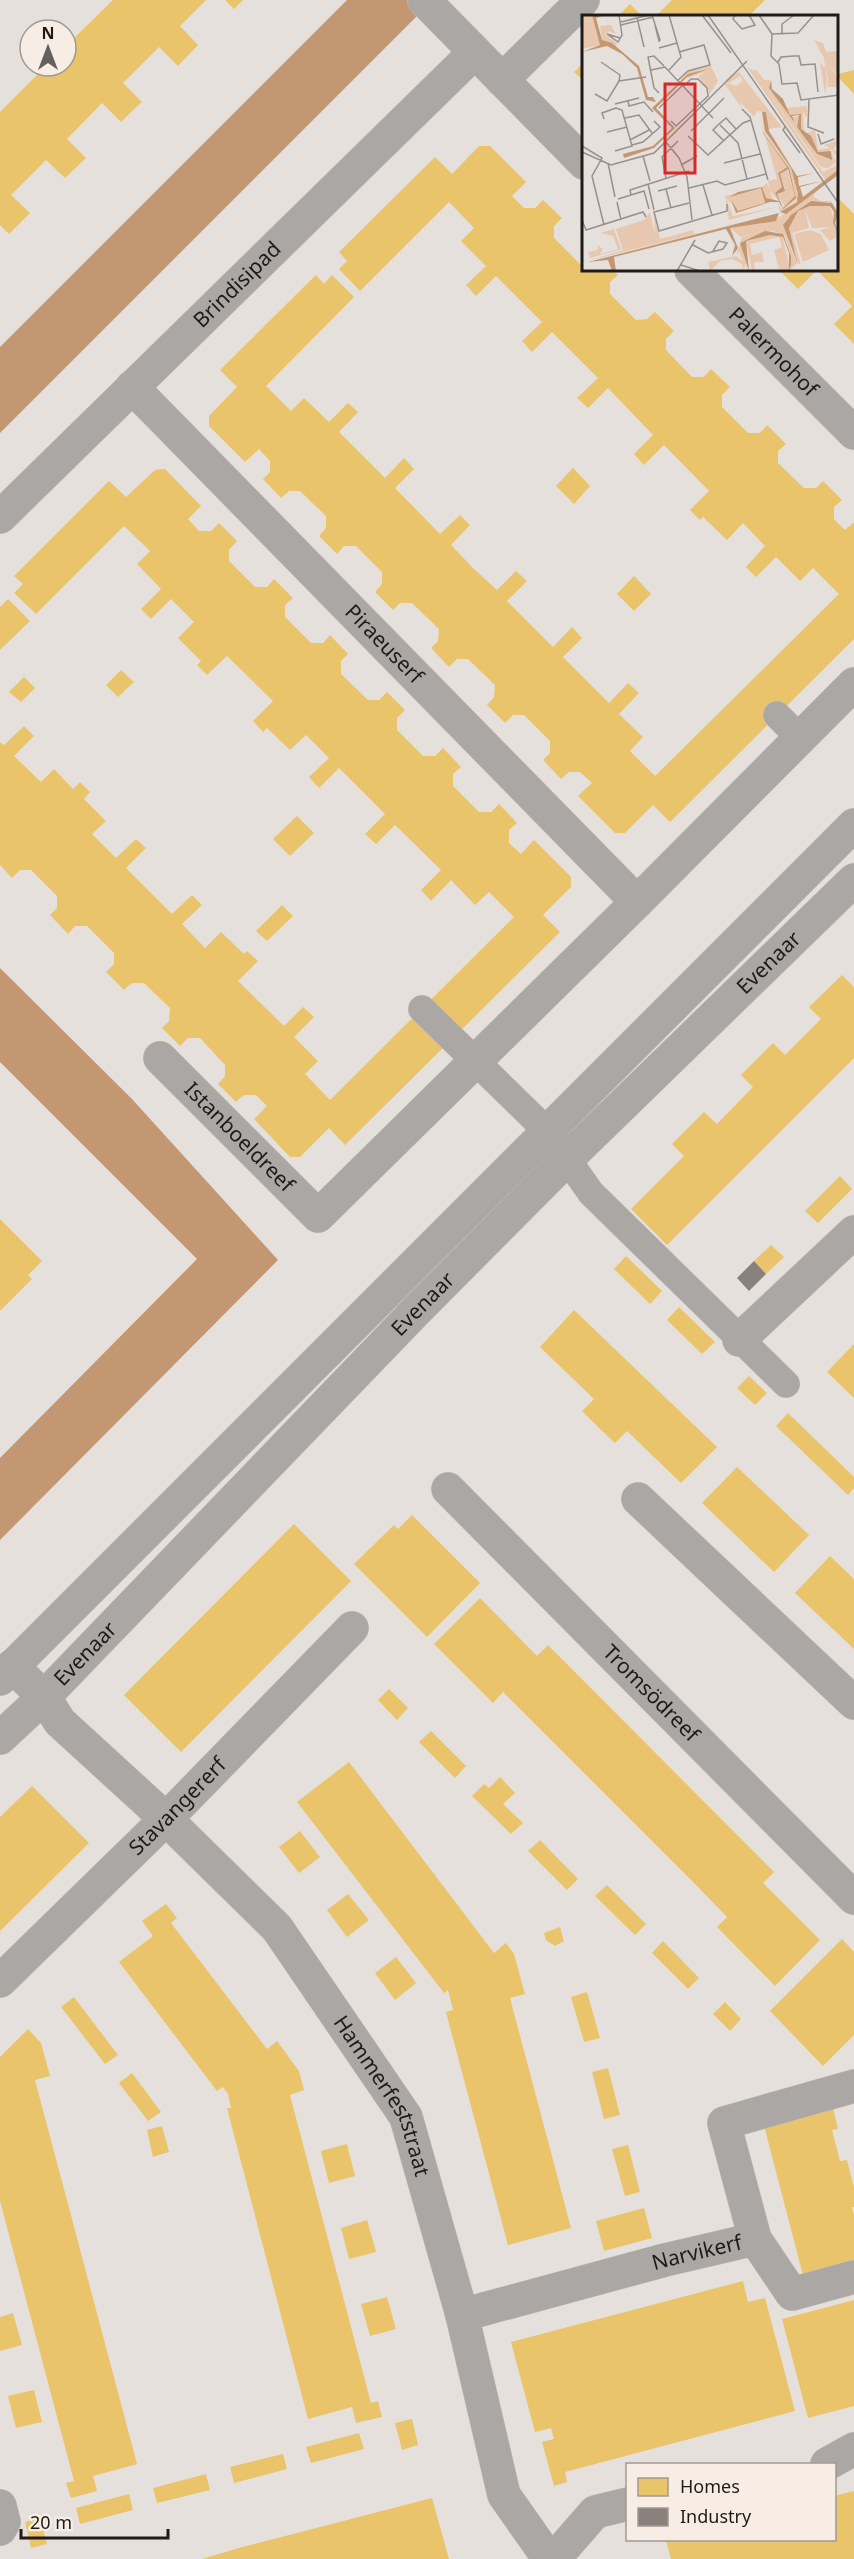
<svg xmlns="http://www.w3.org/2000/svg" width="854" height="2559" font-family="'Noto Sans',sans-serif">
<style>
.water{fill:#c39771}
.homes{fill:#e9c46a}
.industry{fill:#8a817c}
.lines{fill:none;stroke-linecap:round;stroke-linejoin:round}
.service-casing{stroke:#c1bdba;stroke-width:28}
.pedestrian-casing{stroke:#c1bdba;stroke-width:34}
.minor-casing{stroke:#c1bdba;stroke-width:34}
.tertiary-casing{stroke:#c1bdba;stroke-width:34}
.service{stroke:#aaa7a5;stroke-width:27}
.pedestrian{stroke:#aaa7a5;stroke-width:33}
.minor{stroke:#aaa7a5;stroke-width:33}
.tertiary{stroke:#aaa7a5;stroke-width:33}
.labels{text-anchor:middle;stroke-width:6;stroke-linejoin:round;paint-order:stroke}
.street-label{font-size:21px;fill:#1f1b19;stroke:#f7ede5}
.inset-road{fill:none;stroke:#96918e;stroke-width:1.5}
.view{fill:#d62828;fill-opacity:0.15;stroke:#d62828;stroke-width:3}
.inset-edge{fill:none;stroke:#1f1b19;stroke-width:3}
</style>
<rect width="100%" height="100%" fill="#e5e0dc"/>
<!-- water -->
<g class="water">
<path d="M347 0H433L0 433V347Z"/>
<path d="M0 968 132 1099 278 1260 0 1540V1458L197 1259 0 1062Z"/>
</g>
<!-- homes -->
<g class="homes">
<path d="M113 0H206L180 26 198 45 178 66 159 47 123 83 142 102 131 112 121 122 102 103 67 139 86 158 65 178 46 160 11 195 30 213 9 234 0 225V112L46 66H66V46Z"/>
<path d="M225 0H243L234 9Z"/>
<path d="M672 0H765L749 16H656Z"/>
<path d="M630 4 642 16H618Z"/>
<path d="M582 64 584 65 583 80 574 72Z"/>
<path d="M854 70V94L838 77V74Z"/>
<path d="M479 146H490L526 182 512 196 524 208H535L543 200 562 218 554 226V238L580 264H584V270H613L618 275 610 282V294L636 320 647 319 655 312 674 331 666 339V350L692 377H704L711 369 730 387 722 395V407L748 433H760L767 425 786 444 778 451V463L804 488H816L823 481 842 500 834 507V519L845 530 854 522V639L670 822 653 805 625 833H615L578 796 592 783 580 772H569L561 779 543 760 550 753V741L524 715H513L505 723 487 705 494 697 495 685 468 659H457L449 667 431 648 438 641 439 629 412 603H400L393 610 375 592 382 584V572L356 546H344L337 554 319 536 326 528V516L300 491H289L281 498 263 479 270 472V461L259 449 245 462 209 426V416L237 387 220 370 316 275 324 284 332 275 354 297 266 386 291 411 304 398 329 422 348 403 358 412 339 432 385 478 404 458 414 469 395 488 440 534 460 515 470 525 451 545 473 568 497 590 516 571 527 581 507 601 553 647 572 627 582 638 563 657 609 703 628 683 639 693 619 714 643 737 630 751 655 776 839 594 813 568 800 581 776 557 756 577 746 567 765 546 743 523 727 540 703 517 700 520 690 510 709 491 664 445 644 465 634 454 653 435 608 388 588 408 577 398 598 378 552 332 532 352 522 341 542 322 496 276 476 296 466 285 486 266 461 241 474 228 449 202 360 291 339 269 347 261 339 252 435 157 452 174Z"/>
<path d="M838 198 854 214V344L834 324 852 306 817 270 798 289 779 270H838Z"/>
<path d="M573 468 590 486 574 504 556 486Z"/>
<path d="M165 469 201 506 188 519 199 531H211L219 523 237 541 229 550V561L255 587H267L274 579 293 598 285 605V617L311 643H323L330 635 348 654 341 661V674L368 700H379L387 692 405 710 397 718V730L423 756H435L443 748 461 767 453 774V786L479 812H491L499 804 517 823 509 830V843L521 854 534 840 571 877V887L543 915 560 932 345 1145 329 1128 300 1157H290L254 1119 267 1106 256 1095H244L236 1102 218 1084 225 1076V1065L200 1038H188L180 1046 162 1028 169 1021 170 1008 144 983H132L124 990 106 972 114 964V953L87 926H75L68 934 50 915 57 908V896L31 870H20L12 878 0 865V742L4 745 24 726 34 736 14 756 41 782 54 769 73 789 80 782 90 792 84 799 106 821 92 834 116 858 136 839 146 848 126 868 172 914 192 895 202 905 182 924 205 948 221 932 244 954 247 951 258 961 238 981 284 1026 303 1007 314 1017 294 1037 318 1061 305 1074 330 1100 514 917 489 892 475 905 451 880 431 901 421 890 441 870 395 825 376 844 365 834 385 814 339 768 319 788 309 777 329 758 306 735 290 750 267 728 263 732 253 721 273 701 227 656 207 675 197 665 201 661 178 638 194 622 171 599 151 619 141 609 161 589 137 564 150 551 124 526 36 614 14 593 23 584 14 576 109 481 126 497 155 470Z"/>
<path d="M634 576 651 594 634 611 617 594Z"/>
<path d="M8 599 30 621 0 650V607Z"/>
<path d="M121 670 134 682 118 697 106 685Z"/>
<path d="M24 677 35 688 21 702 9 692Z"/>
<path d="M297 816 314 833 290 856 273 839Z"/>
<path d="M282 905 293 916 267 941 256 931Z"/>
<path d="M842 975 854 987V1058L667 1245 631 1209 684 1156 672 1144 704 1112 717 1124 753 1087 741 1075 773 1043 785 1055 821 1019 809 1007Z"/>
<path d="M840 1176 852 1189 818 1223 805 1211Z"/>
<path d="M0 1219 42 1261 28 1275 32 1279 0 1311Z"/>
<path d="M771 1245 784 1257 766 1274 754 1261Z"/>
<path d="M626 1256 662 1291 650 1304 614 1269Z"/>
<path d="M679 1307 715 1342 702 1354 667 1320Z"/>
<path d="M574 1310 717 1447 681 1483 627 1431 615 1443 599 1428 582 1411 594 1399 540 1347Z"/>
<path d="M854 1344V1398L827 1372Z"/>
<path d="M749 1376 767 1393 755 1405 737 1388Z"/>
<path d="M788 1413 854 1477V1488L848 1495 776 1426Z"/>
<path d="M737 1467 809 1535 774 1572 702 1503Z"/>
<path d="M412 1515 480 1583 427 1637 354 1564 394 1525 398 1529Z"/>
<path d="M294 1524 351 1581 181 1752 124 1695Z"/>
<path d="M830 1556 854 1579V1649L795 1593Z"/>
<path d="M480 1598 537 1656 548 1645 774 1872 763 1883 820 1940 775 1986 717 1927 727 1917 699 1888 503 1692 493 1703 434 1644Z"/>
<path d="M389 1689 408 1708 397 1720 378 1700Z"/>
<path d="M431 1731 466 1766 455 1778 419 1742Z"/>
<path d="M349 1762 494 1953 506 1943 514 1954 525 1994 510 1998 571 2228 508 2245 446 2012 453 2010 448 1990 444 1993 297 1802Z"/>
<path d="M500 1777 515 1793 503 1804 523 1823 511 1834 472 1796 484 1784 489 1788Z"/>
<path d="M32 1786 89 1843 0 1931V1817Z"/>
<path d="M300 1831 320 1857 299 1873 279 1847Z"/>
<path d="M540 1840 578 1879 567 1890 528 1851Z"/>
<path d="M607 1885 646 1924 635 1935 595 1896Z"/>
<path d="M348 1894 369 1920 347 1937 327 1910Z"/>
<path d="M166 1904 177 1918 171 1923 267 2049 277 2041 299 2071 304 2090 290 2095 371 2403 378 2401 382 2417 356 2423 352 2407 308 2419 227 2108H231L228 2094 223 2087 217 2091 119 1962 153 1936 142 1921Z"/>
<path d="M560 1927 564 1941 555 1946 546 1940 544 1933Z"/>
<path d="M842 1939 854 1952V2035L823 2066 770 2011Z"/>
<path d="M663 1941 699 1978 688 1989 652 1953Z"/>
<path d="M396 1957 416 1983 395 2000 375 1973Z"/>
<path d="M587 1992 600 2038 584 2042 571 1997Z"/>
<path d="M74 1997 118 2055 105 2064 61 2007Z"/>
<path d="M725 2002 741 2019 730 2031 713 2014Z"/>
<path d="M28 2029 41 2043 50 2076 35 2080 137 2464 93 2476 97 2491 71 2498 66 2483 74 2481 0 2201V2057Z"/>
<path d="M608 2068 620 2115 604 2119 592 2072Z"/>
<path d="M132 2073 161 2112 148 2121 119 2083Z"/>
<path d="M832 2104 838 2129 832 2130 840 2161 847 2160 854 2188V2207H852L854 2216V2266L804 2279 763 2122Z"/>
<path d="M162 2126 169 2152 153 2157 147 2130Z"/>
<path d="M347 2144 355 2176 329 2183 321 2151Z"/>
<path d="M628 2145 640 2192 625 2196 612 2149Z"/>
<path d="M644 2208 652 2238 604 2251 596 2221Z"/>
<path d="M367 2220 376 2252 349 2259 341 2228Z"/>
<path d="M743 2281 748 2302 765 2298 795 2411 565 2472 567 2482 554 2486 542 2442 554 2439 551 2428 535 2432 511 2342Z"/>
<path d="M387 2297 396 2329 370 2336 361 2304Z"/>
<path d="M854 2300V2406L808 2418 782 2319Z"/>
<path d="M13 2313 22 2345 0 2351V2317Z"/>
<path d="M34 2390 42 2422 16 2428 8 2396Z"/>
<path d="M412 2419 418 2445 402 2450 395 2423Z"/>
<path d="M359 2433 364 2449 311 2463 306 2447Z"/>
<path d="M283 2454 287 2469 234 2483 230 2467Z"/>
<path d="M206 2474 210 2490 157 2503 153 2488Z"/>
<path d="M854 2491V2559H671L666 2540H834V2496Z"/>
<path d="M129 2494 133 2510 80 2524 76 2508Z"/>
<path d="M432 2498 449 2559H202L239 2548Z"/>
<path d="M40 2518 47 2544 31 2548 25 2522Z"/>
</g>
<!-- industry -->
<path class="industry" d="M754 1261 766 1274 749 1291 737 1278Z"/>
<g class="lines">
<defs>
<g id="service">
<path d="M777 715 800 738"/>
<path d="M422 1009 548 1132 591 1193 786 1384"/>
</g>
<g id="pedestrian">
<path id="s1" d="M132 387 637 902"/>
<path id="s2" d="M448 1489 854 1898"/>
<path d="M755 2239 792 2294 854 2277"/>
<path d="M827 2464 854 2449"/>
</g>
<g id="minor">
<path d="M424 0 584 163"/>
<path d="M502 80 583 0"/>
<path id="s3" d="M691 270 854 433"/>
<path id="s4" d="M0 517 474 53"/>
<path id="s5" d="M160 1058 318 1216 637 902 854 684"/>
<path d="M739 1340 854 1232"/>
<path d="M638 1499 854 1703"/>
<path id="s6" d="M12 1666 44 1697 60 1722 166 1819 277 1928 406 2117 462 2315 504 2495 549 2559"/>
<path id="s7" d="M0 1981 166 1819 352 1628"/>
<path id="s8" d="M462 2315 665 2260 755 2239 724 2123 854 2086"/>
<path d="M0 2506 4 2522 0 2529"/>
<path d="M554 2559 595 2512 628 2504"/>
</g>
<g id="tertiary">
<path d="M0 1679 854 825"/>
<path id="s9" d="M0 1738 44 1697 414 1313 567 1159 854 880"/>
</g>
</defs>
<!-- service casing -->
<use href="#service" class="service-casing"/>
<!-- pedestrian casing -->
<use href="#pedestrian" class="pedestrian-casing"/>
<!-- minor casing -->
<use href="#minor" class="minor-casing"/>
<!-- tertiary casing -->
<use href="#tertiary" class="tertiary-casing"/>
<!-- service -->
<use href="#service" class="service"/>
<!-- pedestrian -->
<use href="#pedestrian" class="pedestrian"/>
<!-- minor -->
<use href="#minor" class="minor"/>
<!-- tertiary -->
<use href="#tertiary" class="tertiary"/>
</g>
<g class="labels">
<!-- street labels -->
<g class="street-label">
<text dy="7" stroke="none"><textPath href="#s4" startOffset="332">Brindisipad</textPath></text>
<text dy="7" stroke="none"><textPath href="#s3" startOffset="116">Palermohof</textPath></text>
<text dy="7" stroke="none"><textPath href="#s1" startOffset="360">Piraeuserf</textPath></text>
<text dy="7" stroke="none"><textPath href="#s9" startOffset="1092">Evenaar</textPath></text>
<text dy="7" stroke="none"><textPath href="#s5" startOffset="112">Istanboeldreef</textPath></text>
<text dy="7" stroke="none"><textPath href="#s9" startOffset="606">Evenaar</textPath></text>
<text dy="7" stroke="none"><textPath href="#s9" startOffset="120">Evenaar</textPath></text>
<text dy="7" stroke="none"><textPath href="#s2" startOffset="288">Tromsödreef</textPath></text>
<text dy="7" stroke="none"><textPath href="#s7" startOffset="249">Stavangererf</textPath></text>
<text dy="7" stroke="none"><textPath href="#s6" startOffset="573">Hammerfeststraat</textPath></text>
<text dy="7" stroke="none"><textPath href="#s8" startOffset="243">Narvikerf</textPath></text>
</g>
</g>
<!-- overview -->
<g transform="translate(582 15)">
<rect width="256" height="256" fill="#e5e0dc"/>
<path d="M0 0H10L18 30 0 34ZM17 4 18 11 29 10 34 19 27 16 24 20 35 28 33 33 20 25ZM232 25 241 28 244 37 256 36V61L245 47 256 63V72H245V76L246 64 243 43 245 65 243 79 238 48 243 53 242 43ZM129 51 136 66 126 81 127 76 116 61 126 56 97 66 106 57ZM165 52 172 56 174 54 182 65H188L187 73 210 102 217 101 215 110 235 139 248 145 252 138 248 133V136L236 137 231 131 229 121 224 120 219 114V99L209 100 204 93 225 91V100L224 102 221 96 222 115 224 118 233 115 236 135 248 133 242 130 254 126 252 122 256 127 251 135 256 136 251 141 254 147 246 153 239 152 174 59 241 157 256 150V157L245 167ZM157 57 200 112 186 114 184 97 180 98 183 116 209 153 217 183 198 197 195 187 199 194 203 192 195 179 203 174 198 159 205 154 214 183 207 153 182 116 180 97 175 96 172 102 158 87 160 93 141 67 154 71 161 66 158 61 147 68 143 65ZM183 121 205 152 197 157 200 172 193 178 197 186 188 176 192 187 184 183 180 172 185 168 188 175 186 166 195 164ZM180 173 183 188 173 192 156 196 144 183 151 201 195 192 147 205 143 181ZM236 175 231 181 238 186H249L256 198 248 187H227L205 204 201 210 214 247 207 211 216 196 228 191H248L256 221 248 226 238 215 251 212 230 213 223 194 227 213 210 218 219 250 215 248 207 256 197 254 192 235 200 232 197 222 168 229 170 240 180 237 182 247H172L173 256H170L164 226 188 220H200L208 253 209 241 203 222 201 219 190 216 158 228 167 256 163 249 162 256 160 249 150 244 138 246 128 256 126 247 154 241 161 246 157 237 154 240 160 222 191 212 159 222 148 213 194 205 198 201 201 207 199 201ZM68 197 73 220 72 199 78 224 111 215 112 219 9 245 41 235 34 214 62 205ZM32 214 39 234 8 243 6 237 16 235 15 230 21 234 18 239 36 234 31 221 18 218ZM228 215 239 219 247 235 221 247 212 219Z" fill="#e7c8af"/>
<path d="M10 0H23L14 3 20 25 30 28 57 51 66 82H71L74 87 64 85 55 53 40 39 25 31 0 37 18 30ZM126 54 105 62 74 93 93 113 72 133 42 143 41 139 71 131 90 113 70 93 106 59ZM189 65 190 74 201 84 208 100 219 99V114L229 121 236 137 249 136 250 145 235 139 215 112 217 100 210 101 213 108 187 73ZM180 97H184L187 116 215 161 233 158 216 162 217 171 240 166 218 172 221 182 256 155V160L204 199 198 197 215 187 216 179 209 153 183 116ZM178 98 181 117 207 153 214 183 201 194 197 187H188L154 198 149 185 156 196 183 188 179 173 147 182 156 177 180 172 184 183 197 186 193 178 200 172 196 158 205 152 181 118ZM206 154 213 181 201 193 195 179 203 176 198 159ZM229 186 250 188 256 198 253 208 256 218 251 208 252 197 248 191H228L216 196 207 213 215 247 201 210 209 200ZM197 198 194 206 148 213 156 233 150 241 153 230 144 214 32 242 34 256H30L26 245 6 247ZM183 216 201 219 209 241V250L207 255V238L201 222 188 220 164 226 167 256 158 228Z" fill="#c39771" fill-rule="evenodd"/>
<path class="inset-road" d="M37 0 40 20 36 27 25 19 38 23M70 0 78 25 77 26 73 10M120 0 149 38M126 0 257 189M153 0 151 4 160 14 173 10 167 0M177 0 190 19M55 3 62 32M39 7 67 0M39 10 71 2M190 19 189 41 197 49 200 69 215 68 219 85 257 80M190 19 216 18 232 0M200 19V9L212 0M77 33 95 28M19 47 38 60 37 66M196 47 199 42 212 41H217L219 50 233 49 236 77M69 55 83 52 131 103M87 55 99 42 87 0M95 66 106 56 128 50 122 30 97 37M77 78 72 73 66 42 72 41 82 51M13 79 25 86 37 66 64 62M227 84 226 112 242 118M46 86 47 91 62 87 71 97M33 89 57 83M77 93 100 71M160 94 168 102 186 165M43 103 57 100 70 118M22 104 20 98 34 93M89 106 94 111 126 81 125 73 116 64H109L101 72M138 110 156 128 165 164M203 112 201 115 218 138M109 116 142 83M25 117 45 112M236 119 239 129 252 124M106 121 126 140 161 108 169 105M48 125 67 115M142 126 131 115 136 110 144 103 154 114M84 127 97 143 105 162 110 205M50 130 61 127 78 112 72 106M0 131 20 143 10 161 22 210M33 136 50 131 40 95 34 93M0 137 29 150 72 138 165 46M61 141 68 166M26 148 33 182M142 148 178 139M99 150 115 141M84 163 80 142 96 126M66 169 72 195M121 170 130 200M107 173 135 166 143 170 184 159M84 174 89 193M76 176 95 171M49 180 48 175 107 156M36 184 62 176 67 194M35 187 39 205M107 188 72 197 77 216 145 196V189M0 205 4 215 61 197 64 202M111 230 126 238 141 234 145 228 137 226 131 236M99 250 118 256M95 256 113 225"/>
<path class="view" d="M83 69H113V158H83Z"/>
<rect width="256" height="256" class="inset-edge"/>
</g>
<!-- legend -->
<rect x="626" y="2463" width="210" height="78" fill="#f7ede5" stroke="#a19993" stroke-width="1.5"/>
<rect x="638" y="2478" width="30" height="18" fill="#e9c46a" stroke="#a19993" stroke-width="1.5"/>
<text x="680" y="2493" font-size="18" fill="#1f1b19">Homes</text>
<rect x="638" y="2508" width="30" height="18" fill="#8a817c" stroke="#a19993" stroke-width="1.5"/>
<text x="680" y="2523" font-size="18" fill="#1f1b19">Industry</text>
<!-- north arrow -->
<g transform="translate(48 48)"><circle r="28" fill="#f7ede5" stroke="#a19993" stroke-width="1.5"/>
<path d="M0-4.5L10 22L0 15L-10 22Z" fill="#64605d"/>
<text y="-9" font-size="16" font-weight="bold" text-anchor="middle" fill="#1f1b19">N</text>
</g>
<!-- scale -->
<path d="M21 2529v9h147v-9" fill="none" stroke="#1f1b19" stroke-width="3"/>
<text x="30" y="2529" font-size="18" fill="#1f1b19" stroke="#f7ede5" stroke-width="4.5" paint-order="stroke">20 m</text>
</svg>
